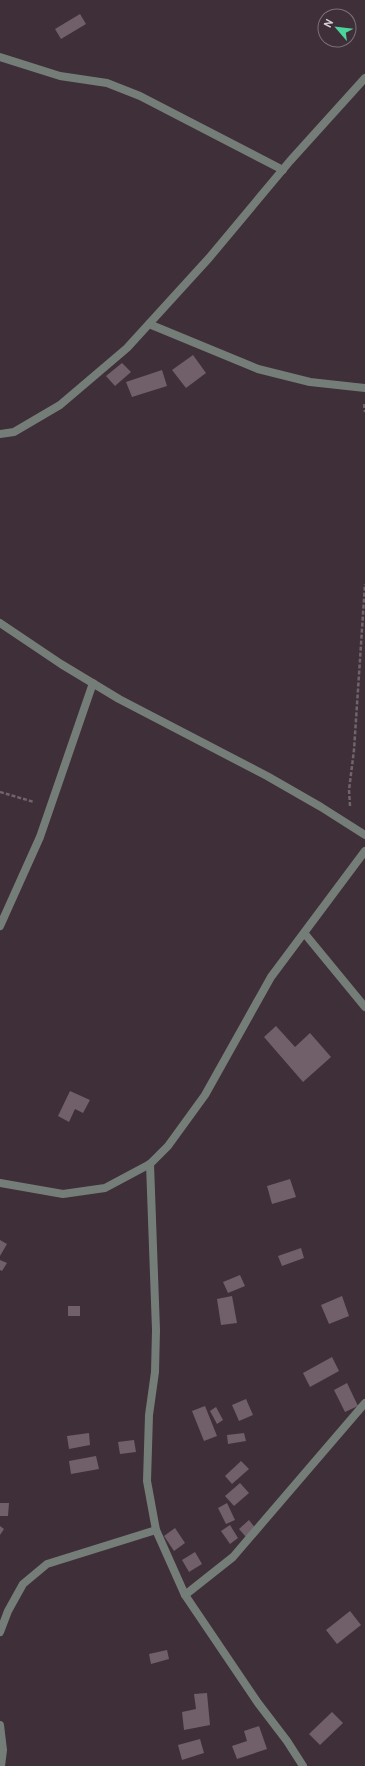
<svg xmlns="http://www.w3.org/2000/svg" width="365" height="1766" font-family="Cabin,sans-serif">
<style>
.building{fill:#71606a}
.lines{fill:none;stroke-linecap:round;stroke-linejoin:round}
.path{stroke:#71646b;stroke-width:2.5;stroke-dasharray:4 2;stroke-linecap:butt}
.minor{stroke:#757d79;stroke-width:8}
</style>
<rect width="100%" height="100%" fill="#3e2f38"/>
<!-- building -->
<g class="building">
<path d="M80 14 86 24 61 39 55 29Z"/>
<path d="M193 355 206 373 186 388 172 370Z"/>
<path d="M122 363 131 372 115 386 106 376Z"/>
<path d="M162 370 167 386 132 397 126 382Z"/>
<path d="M276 1026 295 1047 310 1033 331 1057 303 1082 264 1037Z"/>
<path d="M70 1091 90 1100 83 1113 75 1109 69 1122 58 1116Z"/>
<path d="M290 1179 296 1197 272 1204 267 1186Z"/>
<path d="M0 1240 7 1244 0 1256Z"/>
<path d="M301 1248 304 1258 282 1266 278 1256Z"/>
<path d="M0 1260 7 1263 2 1271 0 1270Z"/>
<path d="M240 1275 245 1286 228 1293 223 1282Z"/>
<path d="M232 1296 237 1323 221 1325 217 1299Z"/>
<path d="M342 1296 349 1316 329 1324 321 1305Z"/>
<rect x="68" y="1306" width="12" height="10"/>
<path d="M332 1357 339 1371 310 1387 303 1373Z"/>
<path d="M347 1383 358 1406 345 1412 334 1390Z"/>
<path d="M246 1399 253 1415 239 1421 232 1405Z"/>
<path d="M205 1406 217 1436 204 1441 192 1411Z"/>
<path d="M216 1407 223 1420 217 1424 210 1411Z"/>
<path d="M89 1433 90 1445 69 1449 67 1436Z"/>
<path d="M244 1433 246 1441 228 1444 227 1435Z"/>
<path d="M134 1440 136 1452 120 1454 118 1442Z"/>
<path d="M96 1456 99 1469 71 1474 69 1461Z"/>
<path d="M241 1461 249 1469 232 1484 225 1476Z"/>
<path d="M240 1483 249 1493 234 1506 225 1496Z"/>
<path d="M0 1503H9L8 1516H0Z"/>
<path d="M227 1503 235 1520 226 1524 218 1508Z"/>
<path d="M249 1520 256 1529 246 1537 239 1529Z"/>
<path d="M230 1525 238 1538 230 1544 221 1531Z"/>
<path d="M0 1526 4 1529 0 1535Z"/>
<path d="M175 1528 185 1543 174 1551 164 1536Z"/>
<path d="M195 1552 202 1564 189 1572 182 1560Z"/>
<path d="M350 1611 361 1625 337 1644 326 1630Z"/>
<path d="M167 1650 169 1659 151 1664 149 1654Z"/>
<path d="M207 1693 210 1725 184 1730 182 1712 196 1709 194 1694Z"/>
<path d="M332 1712 343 1723 320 1745 309 1734Z"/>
<path d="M259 1726 267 1749 237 1759 232 1746 247 1741 244 1731Z"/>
<path d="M200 1739 204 1753 182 1760 178 1745Z"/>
</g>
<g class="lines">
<!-- path -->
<g class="path">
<path d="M364 404 365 412"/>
<path d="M0 792 34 802"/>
<path d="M350 806 349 790 354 750 365 584"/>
</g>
<!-- minor -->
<g class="minor">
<path d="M0 57 60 76 107 83 140 96 283 170"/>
<path d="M149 324 258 369 310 382 365 388"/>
<path d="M0 434 14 432 60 405 127 348 209 258 290 161 365 78"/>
<path d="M0 623 61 664 119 699 267 776 321 807 365 835"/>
<path d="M0 926 40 837 93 683"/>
<path d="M305 934 365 1007"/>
<path d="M150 1164 156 1330 155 1372 149 1415 147 1481 156 1530 185 1595 258 1703 287 1741 303 1766"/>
<path d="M0 1183 63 1194 105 1188 150 1164 168 1146 205 1095 271 977 365 851"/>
<path d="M185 1595 233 1557 365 1403"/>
<path d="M0 1632 8 1611 23 1584 47 1564 156 1530"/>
<path d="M0 1725 3 1750 1 1766"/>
</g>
</g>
<!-- north arrow -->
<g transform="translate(337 28) rotate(298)"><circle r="19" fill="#3e2f38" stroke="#7d7077"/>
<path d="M0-3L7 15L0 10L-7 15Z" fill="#4bd49c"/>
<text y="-6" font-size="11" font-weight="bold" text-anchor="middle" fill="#dbd1d6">N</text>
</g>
</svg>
